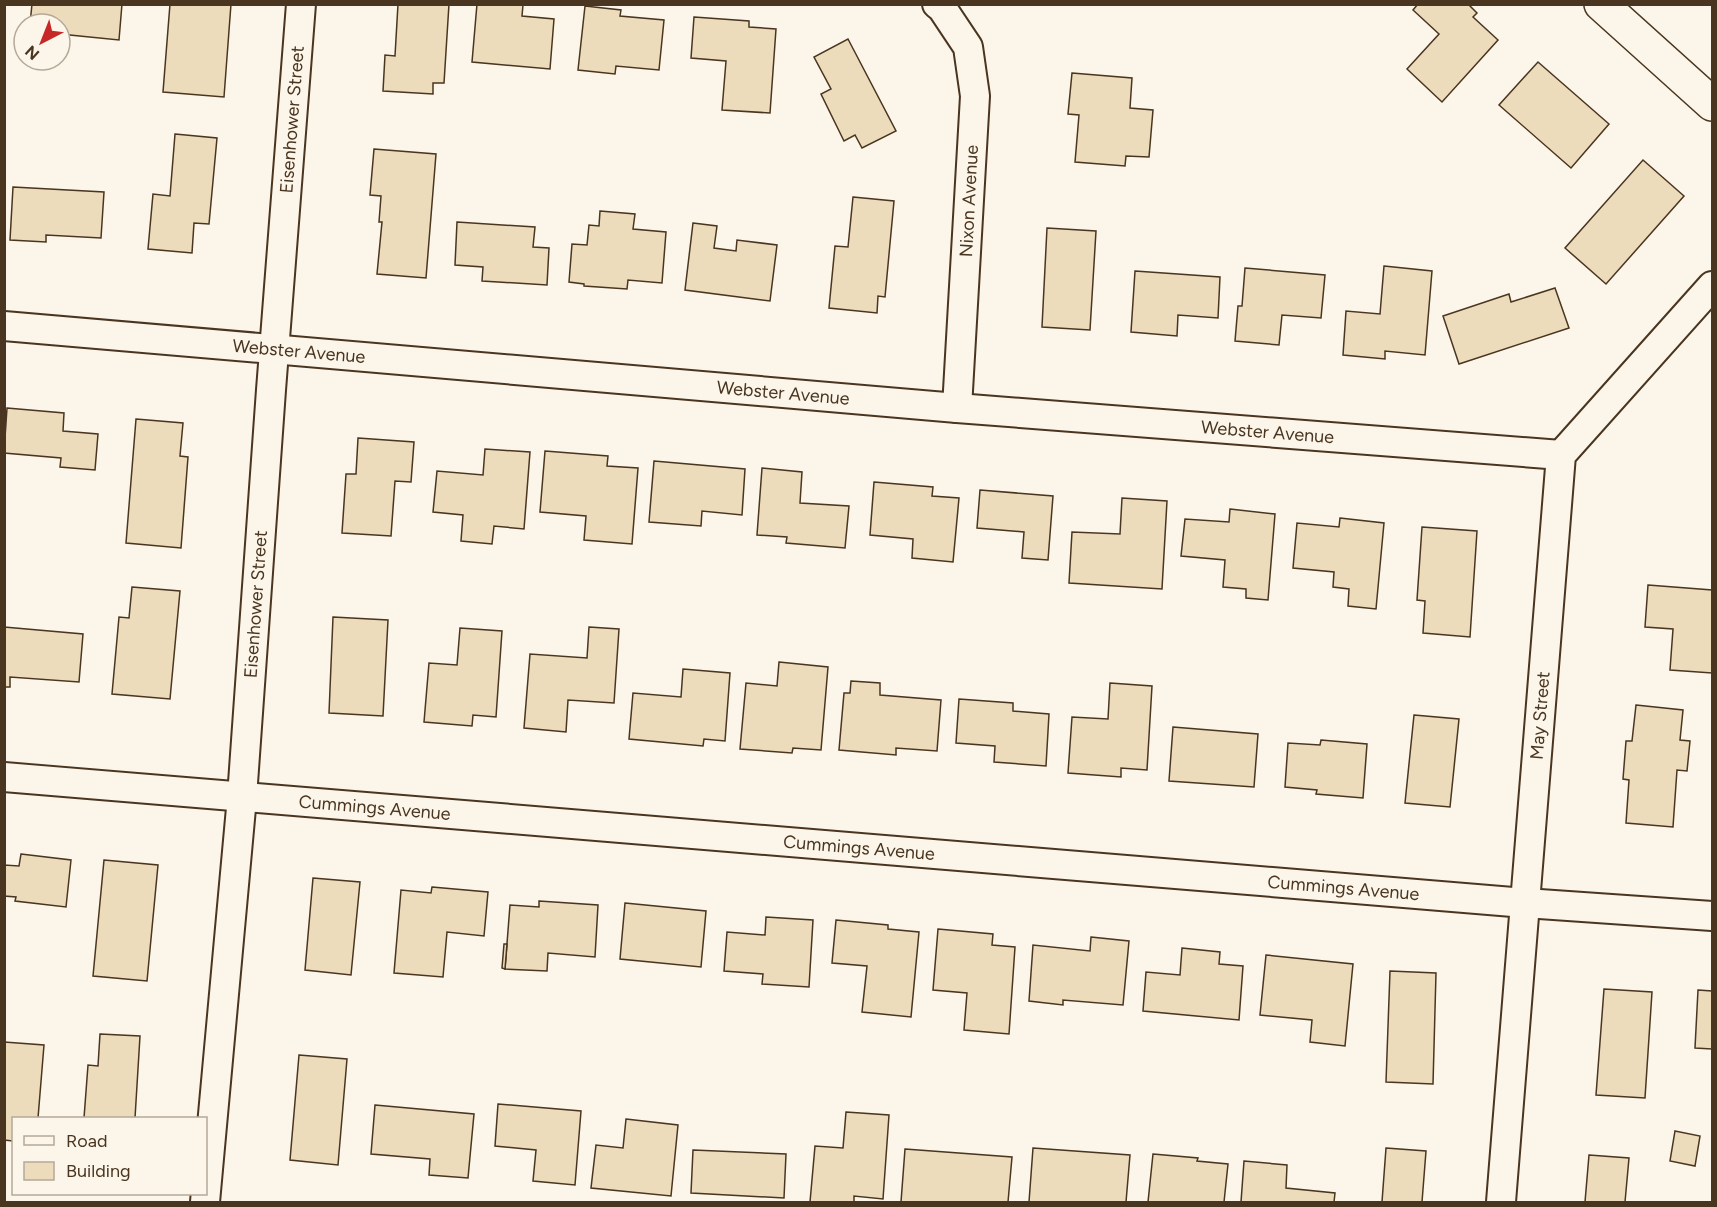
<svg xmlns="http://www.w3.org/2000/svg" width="1717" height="1207" font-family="Figtree,sans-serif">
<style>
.building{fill:#ecdcbc;stroke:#4a3520;stroke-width:1.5}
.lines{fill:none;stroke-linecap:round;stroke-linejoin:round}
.minor-casing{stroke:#4a3520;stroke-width:32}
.tertiary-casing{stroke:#4a3520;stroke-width:36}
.minor{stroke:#fbf6e9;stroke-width:28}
.tertiary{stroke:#fbf6e9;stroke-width:33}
.labels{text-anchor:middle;stroke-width:4.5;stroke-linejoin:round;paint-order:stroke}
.street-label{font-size:18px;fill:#4a3520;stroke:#fbf6e9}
</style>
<rect width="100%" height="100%" fill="#fbf6e9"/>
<!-- building -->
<g class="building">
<path d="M32 4H122L119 40 60 34V24H30Z"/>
<path d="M170 4H231L224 97 163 92Z"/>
<path d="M398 4H449L444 83H433V94L383 91 385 55 395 56Z"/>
<path d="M477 4 523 5 522 16 554 19 550 69 472 62Z"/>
<path d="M1418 4H1468L1477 13 1473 17 1498 40 1442 102 1407 69 1439 34 1413 10Z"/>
<path d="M585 6 621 10 620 16 664 20 659 70 616 66 615 74 578 70Z"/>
<path d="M694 17 749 21V27L776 29 770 113 722 110 726 61 691 58Z"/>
<path d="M848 39 896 131 862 148 855 135 844 141 821 94 831 89 814 57Z"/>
<path d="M1538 62 1609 124 1571 168 1499 105Z"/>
<path d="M1072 73 1132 78 1130 108 1153 110 1149 157 1126 156 1125 166 1075 162 1079 115 1068 114Z"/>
<path d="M175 134 217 138 209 224 194 223 192 253 148 249 153 194 170 196Z"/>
<path d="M374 149 436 154 426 278 377 274 382 222H379L381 196 370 195Z"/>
<path d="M1643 160 1684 196 1606 284 1565 248Z"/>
<path d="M13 187 104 192 101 238 46 235V242L10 240Z"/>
<path d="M853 197 894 201 885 297 878 296 877 313 829 308 835 246 848 247Z"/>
<path d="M600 211 635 214 633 229 666 232 662 283 628 280 627 289 584 286V284L569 282 572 244 587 245 589 225 599 226Z"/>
<path d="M457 222 535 227 533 247 549 248 547 285 482 281 483 267 455 265Z"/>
<path d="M693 223 717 226 714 248 736 251 737 240 777 245 770 301 685 290Z"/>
<path d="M1047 228 1096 231 1090 330 1042 327Z"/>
<path d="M1384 266 1432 271 1425 355 1385 351V359L1343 355 1346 311 1380 314Z"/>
<path d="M1245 268 1325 275 1321 318 1282 315 1279 345 1235 341 1238 306H1242Z"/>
<path d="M1135 271 1220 277 1218 318 1178 315 1177 336 1131 332Z"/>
<path d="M1555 288 1569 328 1459 364 1443 316 1509 294 1511 302Z"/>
<path d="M7 408 64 413 63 431 98 434 95 470 60 467 61 458 4 453Z"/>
<path d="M136 419 183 423 180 456 188 457 181 548 126 543Z"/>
<path d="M358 438 414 442 411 482 395 481 391 536 342 533 346 474H356Z"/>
<path d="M485 449 530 452 524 529 494 526 492 544 461 541 463 515 433 512 437 471 483 475Z"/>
<path d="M545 451 608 456 607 466 638 468 632 544 584 540 586 516 540 512Z"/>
<path d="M654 461 745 469 742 515 702 511 701 526 649 522Z"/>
<path d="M762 468 802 472 800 503 849 506 845 548 786 543 787 537 757 535Z"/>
<path d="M874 482 933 487 932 496 959 498 953 562 912 558 913 539 870 535Z"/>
<path d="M980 490 1053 496 1048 560 1022 558 1024 532 977 528Z"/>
<path d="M1122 498 1167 501 1162 589 1069 583 1072 532 1120 534Z"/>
<path d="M1230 509 1275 514 1268 600 1246 598V589L1223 587 1225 560 1181 556 1185 519 1229 522Z"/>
<path d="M1340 518 1384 523 1376 609 1348 606 1349 589 1333 587 1334 572 1293 568 1297 523 1339 527Z"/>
<path d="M1422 527 1477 531 1470 637 1423 633 1425 601 1417 600Z"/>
<path d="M1648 585 1712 590V673L1670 670 1673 629 1645 627Z"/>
<path d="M132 587 180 591 170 699 112 694 119 617 129 618Z"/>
<path d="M333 617 388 620 383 716 329 713Z"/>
<path d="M4 627 83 634 79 682 10 677V687H4Z"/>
<path d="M589 627 619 629 614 703 568 700 566 732 524 728 530 654 587 658Z"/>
<path d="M460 628 502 631 496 717 473 715 472 726 424 722 429 663 457 665Z"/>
<path d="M779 662 828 667 821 750 793 748 792 753 740 749 746 683 777 686Z"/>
<path d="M683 669 730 673 725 741 704 739 703 746 629 739 633 693 681 697Z"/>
<path d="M851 681 880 683V695L941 700 937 751 896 748V755L839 750 844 693H850Z"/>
<path d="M1110 683 1152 686 1147 770 1121 768V777L1068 773 1072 717 1108 719Z"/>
<path d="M959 699 1013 703V711L1049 714 1046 766 994 762 995 746 956 743Z"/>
<path d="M1636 705 1683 710 1680 740 1690 741 1687 771 1677 770 1673 827 1626 823 1629 780 1623 779 1626 741H1632Z"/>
<path d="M1414 715 1459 719 1450 807 1405 803Z"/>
<path d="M1173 727 1258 734 1254 787 1169 781Z"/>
<path d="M1321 740 1367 744 1363 798 1316 794 1317 790 1285 787 1288 743 1320 745Z"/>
<path d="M21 854 71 860 66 907 15 901 16 897 4 896V865L19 866Z"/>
<path d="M104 860 158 865 147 981 93 976Z"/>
<path d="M313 878 360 882 351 975 305 970Z"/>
<path d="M432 887 488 892 484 936 447 932 443 977 394 973 401 890 431 893Z"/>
<path d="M539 901 598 905 595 957 548 953 547 971 505 969 510 905 539 907Z"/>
<path d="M625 903 706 911 701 967 620 959Z"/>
<path d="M766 917 813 920 809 987 762 984 763 974 724 971 727 932 765 935Z"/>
<path d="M836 920 888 925V929L919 932 911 1017 862 1012 867 966 832 963Z"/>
<path d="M938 929 993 934 992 945 1015 947 1009 1034 964 1030 967 993 933 990Z"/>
<path d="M1091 937 1129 941 1123 1005 1063 1000V1005L1029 1001 1033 945 1090 951Z"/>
<path d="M504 944H507L505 969 502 968Z"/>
<path d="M1182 948 1220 952 1219 964 1243 966 1239 1020 1143 1011 1146 972 1180 975Z"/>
<path d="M1266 955 1353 964 1345 1046 1310 1042 1312 1020 1260 1015Z"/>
<path d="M1390 971 1436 973 1433 1084 1386 1082Z"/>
<path d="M1604 989 1652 992 1645 1098 1596 1095Z"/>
<path d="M1698 990 1712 991V1049L1695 1048Z"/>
<path d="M100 1034 140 1036 135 1118H84L88 1065 98 1066Z"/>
<path d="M4 1042 44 1045 38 1118H14L13 1141 4 1140Z"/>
<path d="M299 1055 347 1059 338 1165 290 1160Z"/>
<path d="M498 1104 581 1111 575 1185 533 1181 536 1150 495 1146Z"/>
<path d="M375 1105 474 1114 468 1178 429 1175 430 1159 371 1154Z"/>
<path d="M846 1112 889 1115 883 1199 854 1196V1202H810L815 1146 843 1148Z"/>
<path d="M626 1119 678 1125 671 1196 591 1188 596 1145 623 1148Z"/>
<path d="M1675 1131 1700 1136 1695 1166 1670 1161Z"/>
<path d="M1033 1148 1130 1155 1126 1202H1029Z"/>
<path d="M1386 1148 1426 1151 1422 1202H1382Z"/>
<path d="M905 1149 1012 1157 1008 1202H901Z"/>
<path d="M693 1150 786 1154 784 1198 691 1193Z"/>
<path d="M1153 1154 1198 1158 1197 1161 1228 1164 1224 1202H1148Z"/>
<path d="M1589 1155 1629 1158 1625 1202H1585Z"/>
<path d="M1244 1161 1287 1165 1286 1188 1335 1193 1334 1202H1241Z"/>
</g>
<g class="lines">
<defs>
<g id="minor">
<path d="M937 4 942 8 968 47 975 96 957 408"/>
<path id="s1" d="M4 326 957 408 1561 455"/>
<path id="s2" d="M4 777 1525 903 1712 916"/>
<path id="s3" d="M205 1202 242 797 271 390 301 4"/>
<path id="s4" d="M1501 1202 1561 455 1712 286"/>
</g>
<path id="tertiary" d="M1601 4 1712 104"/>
</defs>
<!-- minor casing -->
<use href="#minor" class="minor-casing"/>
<!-- tertiary casing -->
<use href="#tertiary" class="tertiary-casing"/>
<!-- minor -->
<use href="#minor" class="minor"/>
<!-- tertiary -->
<use href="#tertiary" class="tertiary"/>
</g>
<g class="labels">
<!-- street labels -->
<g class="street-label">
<text dy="6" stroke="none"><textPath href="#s3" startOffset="1086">Eisenhower Street</textPath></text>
<text transform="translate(969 201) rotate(-87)" y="6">Nixon Avenue</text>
<text dy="6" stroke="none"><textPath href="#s1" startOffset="296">Webster Avenue</textPath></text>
<text dy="6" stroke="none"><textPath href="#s1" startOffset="782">Webster Avenue</textPath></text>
<text dy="6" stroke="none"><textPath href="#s1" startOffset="1268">Webster Avenue</textPath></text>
<text dy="6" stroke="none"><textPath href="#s3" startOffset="600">Eisenhower Street</textPath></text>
<text dy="6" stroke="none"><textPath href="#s4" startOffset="488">May Street</textPath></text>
<text dy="6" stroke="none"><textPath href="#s2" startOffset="372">Cummings Avenue</textPath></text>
<text dy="6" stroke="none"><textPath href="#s2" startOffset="858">Cummings Avenue</textPath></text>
<text dy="6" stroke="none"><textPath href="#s2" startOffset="1344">Cummings Avenue</textPath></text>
</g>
</g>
<!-- border -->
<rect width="1717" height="1207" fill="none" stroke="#4a3520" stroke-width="12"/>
<!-- legend -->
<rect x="12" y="1117" width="195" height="78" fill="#fbf6e9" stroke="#b4a999" stroke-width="1.5"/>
<rect x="24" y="1136" width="30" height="9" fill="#fbf6e9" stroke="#b4a999" stroke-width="1.5"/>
<text x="66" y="1147" font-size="18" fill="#4a3520">Road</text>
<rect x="24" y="1162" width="30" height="18" fill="#ecdcbc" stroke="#b4a999" stroke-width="1.5"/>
<text x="66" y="1177" font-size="18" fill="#4a3520">Building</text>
<!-- north arrow -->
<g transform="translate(42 42) rotate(222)"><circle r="28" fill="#fbf6e9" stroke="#b4a999" stroke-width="1.5"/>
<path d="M0-4.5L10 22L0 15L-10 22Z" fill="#c62828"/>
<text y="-9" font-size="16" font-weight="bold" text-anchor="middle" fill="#4a3520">N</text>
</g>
</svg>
